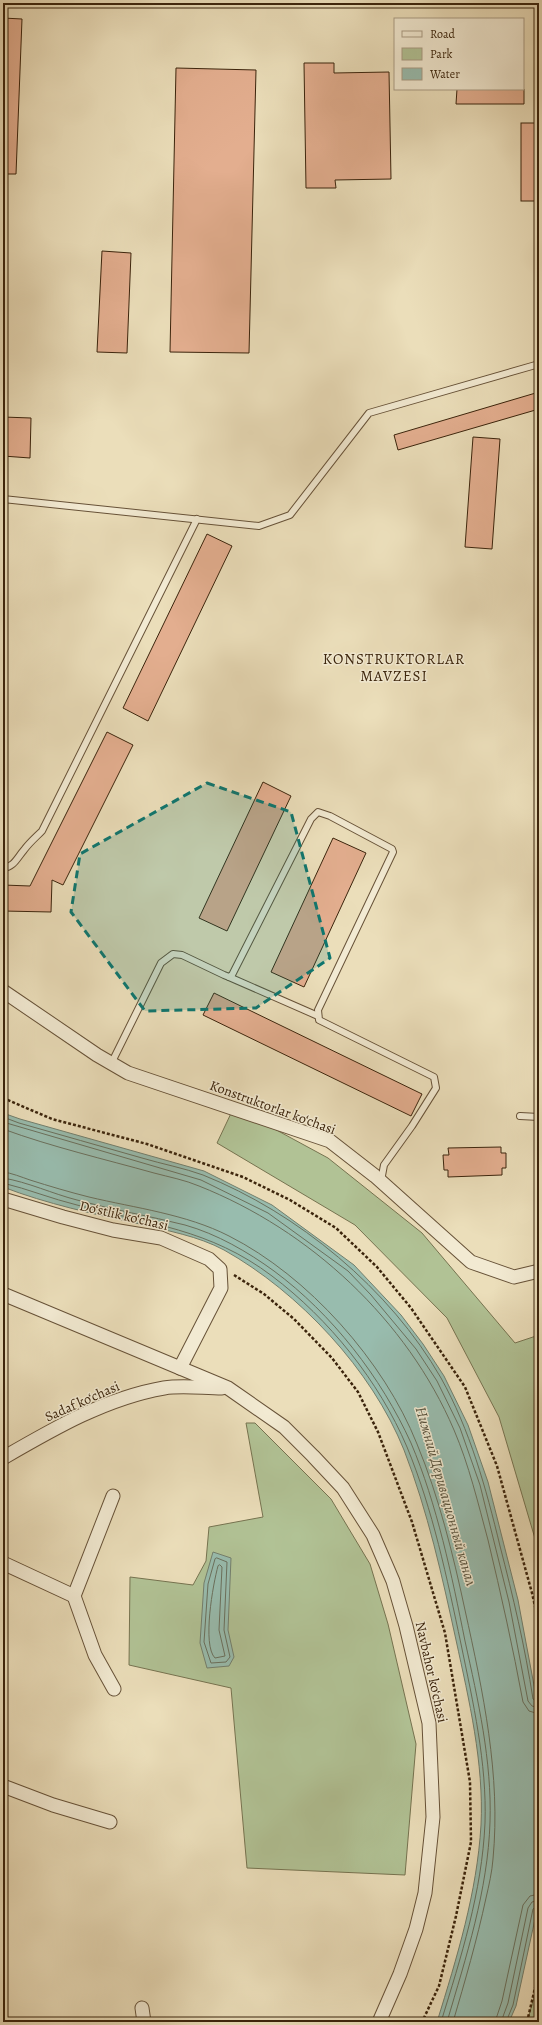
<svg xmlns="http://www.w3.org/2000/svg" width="542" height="2025" font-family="Alegreya,serif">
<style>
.green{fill:#b1c295;stroke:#767350}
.water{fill:#98bcae;stroke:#737f6d}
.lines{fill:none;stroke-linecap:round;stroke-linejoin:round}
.shore{stroke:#6a705d;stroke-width:1}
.building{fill:#e3ae8f;stroke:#3b240c}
.service-casing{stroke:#675238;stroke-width:8}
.minor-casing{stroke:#675238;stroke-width:15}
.path{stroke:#3b240c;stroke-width:2.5;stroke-dasharray:3 2;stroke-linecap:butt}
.service{stroke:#f2ead2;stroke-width:6}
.minor{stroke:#f2ead2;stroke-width:13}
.marked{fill:#0f766e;fill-opacity:0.2;stroke:#0f766e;stroke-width:3;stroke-dasharray:8 5;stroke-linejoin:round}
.labels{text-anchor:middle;stroke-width:3;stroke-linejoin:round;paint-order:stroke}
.street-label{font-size:14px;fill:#3b240c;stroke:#f2ead2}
.neighbourhood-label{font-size:15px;letter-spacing:1px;fill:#3b240c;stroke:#f2ead2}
.water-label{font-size:15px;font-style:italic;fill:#57523d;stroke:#f2ead2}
</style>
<rect width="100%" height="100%" fill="#ebdeba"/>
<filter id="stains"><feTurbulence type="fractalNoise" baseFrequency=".005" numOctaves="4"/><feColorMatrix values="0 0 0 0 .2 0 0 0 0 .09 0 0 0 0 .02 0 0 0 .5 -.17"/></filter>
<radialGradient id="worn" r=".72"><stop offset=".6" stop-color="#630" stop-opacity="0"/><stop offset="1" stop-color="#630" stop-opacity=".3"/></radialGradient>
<!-- green -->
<g class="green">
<path d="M234 1107 328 1158 422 1233 515 1343 539 1335V1552L499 1417 447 1318 355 1225 217 1143Z"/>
<path d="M246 1423H255L331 1499 370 1564 388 1624 416 1744 405 1875 247 1868 231 1688 129 1665 130 1577 193 1585 206 1561 209 1527 263 1517Z"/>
<path d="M539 1980V2022H527Z"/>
</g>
<!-- water -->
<g class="water">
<path d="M3 1113 20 1119 204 1171 272 1205 354 1265 401 1315 423 1344 444 1376 468 1425 488 1482 518 1600 539 1712V1901L516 2006 509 2022H437C457 1957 477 1893 481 1825 484 1763 469 1700 456 1640 442 1576 428 1512 404 1450 372 1370 299 1292 224 1250 198 1236 168 1231 140 1224 94 1214 47 1204 3 1187Z"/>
<path d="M213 1552 231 1558 228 1630 234 1657 229 1666 207 1668 200 1643 204 1583Z"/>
</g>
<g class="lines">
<!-- shore -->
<g class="shore">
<path d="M3 1117 19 1123C60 1135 101 1146 142 1158 162 1164 184 1168 203 1175 298 1213 390 1289 441 1378 470 1430 486 1488 500 1546 513 1596 525 1647 533 1699L539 1703"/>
<path d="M3 1122 201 1180 268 1213 348 1271 371 1295 416 1349 437 1381 460 1428 480 1485 509 1602 528 1701 532 1706 539 1708"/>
<path d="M3 1129C52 1147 104 1159 154 1173 169 1177 185 1180 199 1186 310 1230 407 1320 454 1430 469 1465 478 1503 488 1540 501 1594 513 1648 523 1702L529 1711 539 1714"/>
<path d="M3 1172C12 1173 21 1177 30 1180 49 1186 69 1192 89 1197 135 1208 186 1214 229 1236 308 1276 384 1361 417 1444 439 1497 453 1554 465 1610 483 1692 501 1775 493 1859 492 1872 489 1885 486 1898 477 1940 465 1981 453 2022"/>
<path d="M3 1178C28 1182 53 1194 77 1200 113 1210 150 1216 185 1225 217 1234 248 1252 274 1271 332 1314 381 1377 411 1443 437 1504 452 1576 465 1641 478 1700 492 1761 490 1822 488 1890 466 1957 447 2022"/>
<path d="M3 1183C28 1189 52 1199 77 1205 149 1224 210 1229 272 1276 329 1319 379 1381 407 1447 433 1510 447 1578 461 1644 473 1702 487 1763 485 1823 482 1892 461 1957 441 2022"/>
<path d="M217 1558 227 1562 224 1630 230 1657 226 1662 211 1663 204 1642 208 1584 215 1559Z"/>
<path d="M220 1565 222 1567 219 1630 225 1656 215 1658C202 1645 213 1584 218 1566Z"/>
<path d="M495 2022 502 2001 523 1905 530 1896 539 1894"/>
<path d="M501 2022 508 2003 528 1908 532 1902 539 1900"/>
<path d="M506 2022 513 2005 533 1909 539 1905"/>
</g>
</g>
<!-- building -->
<g class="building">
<path d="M3 18 22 19 16 174H3Z"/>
<path d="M304 63H334V73L389 72 391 179 335 180 336 188H306Z"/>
<path d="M176 68 256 70 249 353 170 352Z"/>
<path d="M457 89H524V104H456Z"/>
<rect x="521" y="123" width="18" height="78"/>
<path d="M102 251 131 253 127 353 97 352Z"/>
<path d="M539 392V409L398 450 394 435Z"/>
<path d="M3 417 31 418 30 458 3 456Z"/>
<path d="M473 437 500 439 492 549 465 547Z"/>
<path d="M207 534 232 546 148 721 123 708Z"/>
<path d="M107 732 133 745 63 885 52 880 51 912 3 911V885L30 886Z"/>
<path d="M263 782 291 796 227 931 199 918Z"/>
<path d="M333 838 366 853 304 987 271 972Z"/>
<path d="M214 993 422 1094 411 1116 203 1015Z"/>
<path d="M501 1147V1153H506V1168H502V1175L448 1177V1170H444L443 1155H449L448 1148Z"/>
</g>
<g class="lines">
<defs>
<g id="service">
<path d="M3 499 259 526 290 515 369 413 539 364"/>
<path d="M3 868C14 867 17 858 24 850 29 843 36 837 42 831L197 519"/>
<path d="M229 977 318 1016"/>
<path d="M111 1064 161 963 173 954 182 955 224 975 229 977 232 975 311 819 318 812 330 816 392 849 393 852 318 1010 319 1020 434 1077 436 1088 412 1126 384 1165 381 1181"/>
<path d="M520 1116 539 1117"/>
</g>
<g id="minor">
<path d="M3 991 97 1055 128 1073 330 1141 375 1176 471 1262 514 1277 539 1271"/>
<path d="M3 1199 63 1217 113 1230 161 1238 209 1259 220 1269 221 1288 180 1368"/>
<path d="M3 1294 228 1388 284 1427 313 1456 343 1488 373 1535 393 1581 406 1626 429 1723 433 1817 425 1893 416 1929 400 1974 379 2022"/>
<path d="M3 1458C53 1429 106 1398 164 1388 182 1385 203 1388 222 1388"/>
<path d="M113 1496 74 1596 95 1655 114 1689"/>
<path d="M3 1563 74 1596"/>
<path d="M3 1786 53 1805 110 1822"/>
<path d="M142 2008 144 2022"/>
</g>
</defs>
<!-- service casing -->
<use href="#service" class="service-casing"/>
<!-- minor casing -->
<use href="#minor" class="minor-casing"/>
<!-- path -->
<g class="path">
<path d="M3 1098 52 1119 147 1144 243 1177 290 1200 336 1228 377 1267 411 1308 465 1387 497 1466 532 1593 539 1624"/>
<path d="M234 1275 264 1294 294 1319 332 1358 358 1392 378 1432 412 1522 445 1633 470 1782 471 1842 456 1916 439 1986 422 2022"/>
<path d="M527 2022 539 1971"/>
</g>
<!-- service -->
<use href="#service" class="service"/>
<!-- minor -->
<use href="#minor" class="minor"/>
</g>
<!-- marked area -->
<path class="marked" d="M207 783 291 812 330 958 256 1008 145 1011 71 912 80 854Z"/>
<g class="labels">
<!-- street labels -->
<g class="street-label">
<text transform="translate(273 1107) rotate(20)" y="5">Konstruktorlar ko‘chasi</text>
<text transform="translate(124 1215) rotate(13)" y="5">Do‘stlik ko‘chasi</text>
<text transform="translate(82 1401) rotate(-24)" y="5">Sadaf ko‘chasi</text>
<text transform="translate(432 1672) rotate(77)" y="5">Navbahor ko‘chasi</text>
</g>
<!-- neighbourhood labels -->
<g class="neighbourhood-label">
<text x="394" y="664">KONSTRUKTORLAR<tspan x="394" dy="17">MAVZESI</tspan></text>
</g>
<!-- water labels -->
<g class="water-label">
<text transform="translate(446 1496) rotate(74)" y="5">Нижний Деривационный канал</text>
</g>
</g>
<!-- margin -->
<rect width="542" height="2025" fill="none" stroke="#ebdeba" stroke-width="16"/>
<rect x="4" y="4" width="534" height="2017" fill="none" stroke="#3b240c" stroke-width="2"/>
<rect x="8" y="8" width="526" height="2009" fill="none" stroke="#3b240c"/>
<!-- legend -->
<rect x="394" y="18" width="130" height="72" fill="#f2ead2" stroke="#a99b83"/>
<rect x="402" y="31" width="20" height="6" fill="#f2ead2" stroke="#a99b83"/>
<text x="430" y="38" font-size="12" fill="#3b240c">Road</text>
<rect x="402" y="48" width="20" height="12" fill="#b1c295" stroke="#a99b83"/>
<text x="430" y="58" font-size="12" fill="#3b240c">Park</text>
<rect x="402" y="68" width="20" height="12" fill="#98bcae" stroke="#a99b83"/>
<text x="430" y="78" font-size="12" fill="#3b240c">Water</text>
<rect width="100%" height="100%" filter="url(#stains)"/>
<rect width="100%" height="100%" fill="url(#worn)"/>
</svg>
